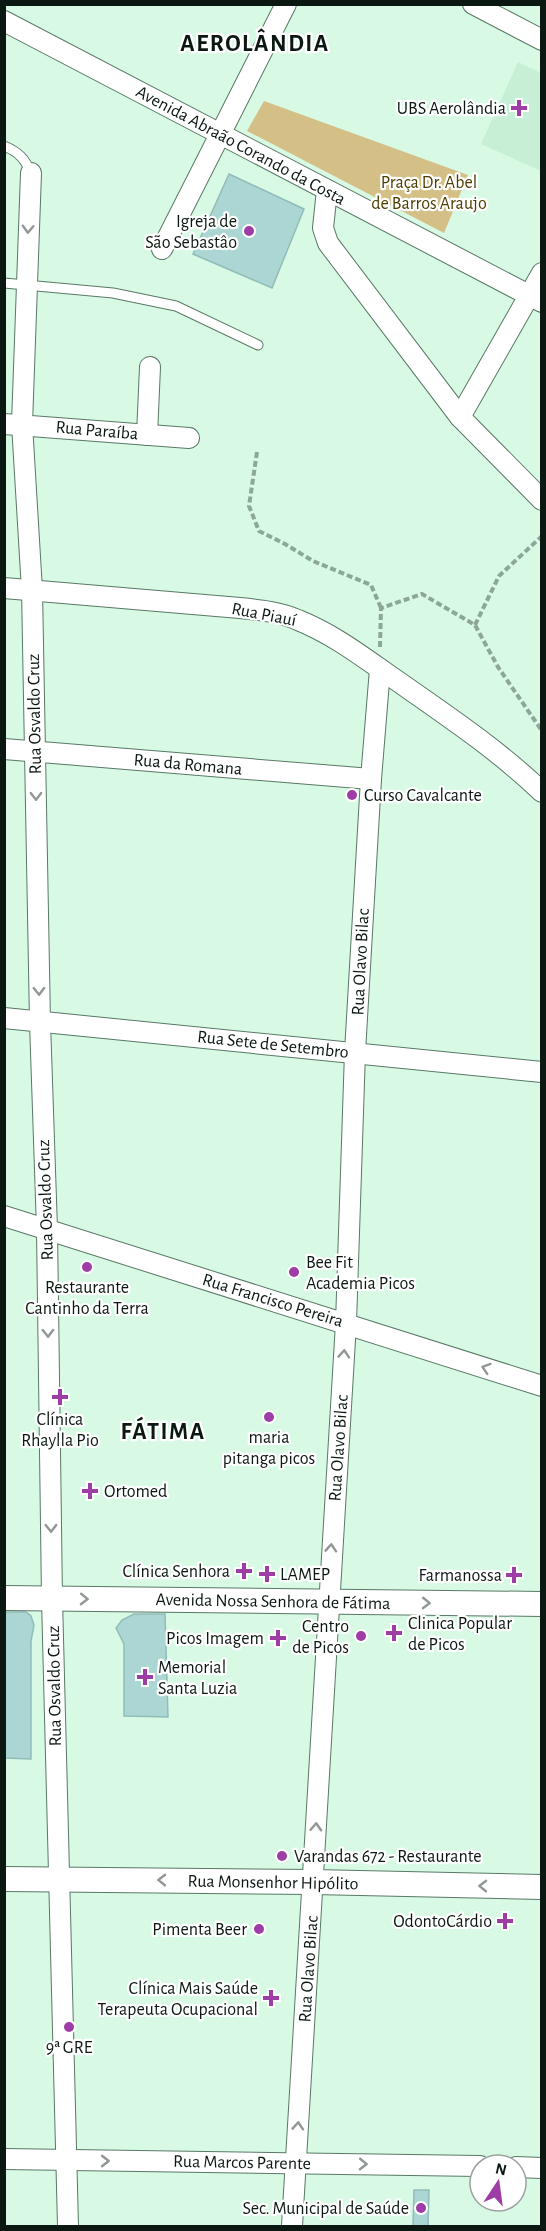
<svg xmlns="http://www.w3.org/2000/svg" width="546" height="2231" font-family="'Alegreya Sans',sans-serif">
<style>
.built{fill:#c6efd5}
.green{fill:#d4c087}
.building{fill:#abd6d3;stroke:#91bcb9;stroke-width:1.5}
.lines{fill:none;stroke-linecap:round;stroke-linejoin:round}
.service-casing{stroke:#597865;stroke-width:11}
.minor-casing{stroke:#597865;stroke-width:22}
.tertiary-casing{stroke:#597865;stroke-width:26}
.path{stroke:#8da797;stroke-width:4;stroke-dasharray:6 3;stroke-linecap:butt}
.service{stroke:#fff;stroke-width:9}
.minor{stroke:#fff;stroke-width:20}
.tertiary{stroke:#fff;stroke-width:24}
.oneway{stroke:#919794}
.poi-dot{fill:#9e3da5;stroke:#fff;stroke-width:2}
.labels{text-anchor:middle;stroke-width:4.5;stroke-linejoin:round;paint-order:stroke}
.poi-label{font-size:18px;fill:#0b1811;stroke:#fff;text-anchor:end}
.street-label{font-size:18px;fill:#0b1811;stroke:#fff}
.park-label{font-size:18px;fill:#4d3d00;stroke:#fff}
.district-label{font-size:24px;font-weight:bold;letter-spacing:1.5px;fill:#0b1811;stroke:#fff}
</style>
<rect width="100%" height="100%" fill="#d8fae5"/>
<!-- built -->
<path class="built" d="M518 62 541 73V171L481 144Z"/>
<!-- green -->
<path class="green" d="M264 101 468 175 444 233 247 131Z"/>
<!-- building -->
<g class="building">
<path d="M229 174 304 209 272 288 193 254Z"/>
<path d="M4 1612H26L31 1616 34 1625 31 1641V1759L4 1758Z"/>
<path d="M134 1614H165L168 1717 124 1716V1644L116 1628 122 1620Z"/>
<path d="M414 2190H429L428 2226H413Z"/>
</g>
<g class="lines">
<defs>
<g id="service">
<path d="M4 146C19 152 25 159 31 173"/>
<path d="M4 283 113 293 176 306 258 345"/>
</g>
<g id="minor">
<path d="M473 4 542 40"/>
<path d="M4 21 542 302"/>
<path d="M31 173 22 424 32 590 40 1022 47 1229 52 1599 68 2226"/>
<path d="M327 190 323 228 328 243 460 417 542 500"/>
<path d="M162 249 286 4"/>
<path d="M460 417 542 273"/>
<path d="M4 424 189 438"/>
<path d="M147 435 150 367"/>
<path d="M4 588 240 608C260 610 280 612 298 620 335 635 364 658 396 680 446 715 497 749 542 792"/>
<path d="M4 749 371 779"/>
<path d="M4 1018 542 1072"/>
<path d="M4 1216 542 1386"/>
<path d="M4 2159 480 2166"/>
<path d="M516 2167 542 2168"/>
<path d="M292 2226 346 1323 355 1052 371 779 380 669"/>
</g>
<g id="tertiary">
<path d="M4 1598 542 1604"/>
<path d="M4 1879 313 1882 542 1887"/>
</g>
</defs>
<!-- service casing -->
<use href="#service" class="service-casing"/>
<!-- minor casing -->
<use href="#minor" class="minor-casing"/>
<!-- tertiary casing -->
<use href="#tertiary" class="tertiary-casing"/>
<!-- path -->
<g class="path">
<path d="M257 452 249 506 259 531 285 544 313 561 371 585 381 608"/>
<path d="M475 625 499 576 542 536"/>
<path d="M380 647 381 608 422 594 475 625 498 667 542 731"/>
</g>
<!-- service -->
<use href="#service" class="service"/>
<!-- minor -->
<use href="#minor" class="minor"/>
<!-- tertiary -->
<use href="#tertiary" class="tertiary"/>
</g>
<!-- one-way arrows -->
<defs><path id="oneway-chevron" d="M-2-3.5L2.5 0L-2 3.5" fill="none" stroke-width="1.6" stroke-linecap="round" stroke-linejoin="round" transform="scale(1.5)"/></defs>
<g class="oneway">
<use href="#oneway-chevron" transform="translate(28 229) rotate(92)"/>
<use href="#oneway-chevron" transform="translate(36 796) rotate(89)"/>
<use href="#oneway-chevron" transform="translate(39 991) rotate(89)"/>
<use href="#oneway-chevron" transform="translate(48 1333) rotate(89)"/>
<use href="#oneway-chevron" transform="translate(344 1354) rotate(-86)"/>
<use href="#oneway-chevron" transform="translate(486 1368) rotate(-162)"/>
<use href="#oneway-chevron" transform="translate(51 1528) rotate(89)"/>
<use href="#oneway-chevron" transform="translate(331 1548) rotate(-86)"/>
<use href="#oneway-chevron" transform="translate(84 1599) rotate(1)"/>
<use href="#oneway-chevron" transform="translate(426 1603) rotate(1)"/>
<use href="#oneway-chevron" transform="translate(316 1827) rotate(-87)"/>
<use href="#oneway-chevron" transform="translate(162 1880) rotate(-179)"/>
<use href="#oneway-chevron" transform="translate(483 1886) rotate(-179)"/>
<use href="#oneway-chevron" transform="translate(298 2126) rotate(-86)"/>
<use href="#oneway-chevron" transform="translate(105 2161)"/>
<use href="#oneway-chevron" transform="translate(363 2164) rotate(1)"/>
</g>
<!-- markers -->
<g class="poi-dot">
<path d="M516 99h6v6h6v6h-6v6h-6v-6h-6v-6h6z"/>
<circle cx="249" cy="231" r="6"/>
<circle cx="352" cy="795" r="6"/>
<circle cx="87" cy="1267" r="6"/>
<circle cx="294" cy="1272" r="6"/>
<path d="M57 1388h6v6h6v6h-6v6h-6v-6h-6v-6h6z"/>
<circle cx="269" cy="1417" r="6"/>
<path d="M87 1482h6v6h6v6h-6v6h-6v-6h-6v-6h6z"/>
<path d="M241 1562h6v6h6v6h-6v6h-6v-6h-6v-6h6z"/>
<path d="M264 1565h6v6h6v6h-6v6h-6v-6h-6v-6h6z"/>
<path d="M511 1566h6v6h6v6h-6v6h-6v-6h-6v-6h6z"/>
<path d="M391 1624h6v6h6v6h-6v6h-6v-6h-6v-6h6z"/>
<circle cx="361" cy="1636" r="6"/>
<path d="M275 1629h6v6h6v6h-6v6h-6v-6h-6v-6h6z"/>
<path d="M142 1668h6v6h6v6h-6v6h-6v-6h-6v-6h6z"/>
<circle cx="282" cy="1856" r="6"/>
<path d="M502 1912h6v6h6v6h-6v6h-6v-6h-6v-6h6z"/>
<circle cx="259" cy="1929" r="6"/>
<path d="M268 1989h6v6h6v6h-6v6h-6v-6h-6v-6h6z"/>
<circle cx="69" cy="2027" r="6"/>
<circle cx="421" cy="2208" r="6"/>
</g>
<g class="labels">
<!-- poi labels -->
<g class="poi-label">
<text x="506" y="114">UBS Aerolândia</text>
<text x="237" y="227">Igreja de<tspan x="237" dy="21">São Sebastâo</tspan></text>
<text x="364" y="801" text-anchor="start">Curso Cavalcante</text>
<text x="306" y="1268" text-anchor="start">Bee Fit<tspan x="306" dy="21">Academia Picos</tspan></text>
<text x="87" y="1293" text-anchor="middle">Restaurante<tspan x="87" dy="21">Cantinho da Terra</tspan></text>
<text x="60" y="1425" text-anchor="middle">Clínica<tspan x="60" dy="21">Rhaylla Pio</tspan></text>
<text x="269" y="1443" text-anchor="middle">maria<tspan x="269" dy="21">pitanga picos</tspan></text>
<text x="104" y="1497" text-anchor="start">Ortomed</text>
<text x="230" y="1577">Clínica Senhora</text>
<text x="280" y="1580" text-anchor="start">LAMEP</text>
<text x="502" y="1581">Farmanossa</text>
<text x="408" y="1629" text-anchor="start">Clinica Popular<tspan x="408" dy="21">de Picos</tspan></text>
<text x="349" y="1632">Centro<tspan x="349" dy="21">de Picos</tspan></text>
<text x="264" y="1644">Picos Imagem</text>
<text x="158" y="1673" text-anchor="start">Memorial<tspan x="158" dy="21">Santa Luzia</tspan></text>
<text x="294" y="1862" text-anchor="start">Varandas 672 - Restaurante</text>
<text x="492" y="1927">OdontoCárdio</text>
<text x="247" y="1935">Pimenta Beer</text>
<text x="258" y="1994">Clínica Mais Saúde<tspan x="258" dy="21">Terapeuta Ocupacional</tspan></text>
<text x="69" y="2053" text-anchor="middle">9ª GRE</text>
<text x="409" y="2214">Sec. Municipal de Saúde</text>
</g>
<!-- street labels -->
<g class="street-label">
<text transform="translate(241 145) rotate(28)" y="6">Avenida Abraão Corando da Costa</text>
<text transform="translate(97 430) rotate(5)" y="6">Rua Paraíba</text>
<text transform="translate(264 614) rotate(11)" y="6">Rua Piauí</text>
<text transform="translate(34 714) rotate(-91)" y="6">Rua Osvaldo Cruz</text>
<text transform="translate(188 764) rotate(5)" y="6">Rua da Romana</text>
<text transform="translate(360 962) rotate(-87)" y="6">Rua Olavo Bilac</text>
<text transform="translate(273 1044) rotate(6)" y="6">Rua Sete de Setembro</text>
<text transform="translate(45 1200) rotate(-92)" y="6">Rua Osvaldo Cruz</text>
<text transform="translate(273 1300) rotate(17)" y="6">Rua Francisco Pereira</text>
<text transform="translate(338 1448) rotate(-86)" y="6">Rua Olavo Bilac</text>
<text transform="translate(273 1601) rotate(1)" y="6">Avenida Nossa Senhora de Fátima</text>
<text transform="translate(54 1686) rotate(-91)" y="6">Rua Osvaldo Cruz</text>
<text transform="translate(273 1882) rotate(1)" y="6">Rua Monsenhor Hipólito</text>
<text transform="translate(308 1969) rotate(-86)" y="6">Rua Olavo Bilac</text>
<text transform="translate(242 2162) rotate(1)" y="6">Rua Marcos Parente</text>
</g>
<!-- park labels -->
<g class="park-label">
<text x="429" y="188">Praça Dr. Abel<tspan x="429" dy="21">de Barros Araujo</tspan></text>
</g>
<!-- district labels -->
<g class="district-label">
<text x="255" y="51">AEROLÂNDIA</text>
<text x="163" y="1439">FÁTIMA</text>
</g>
</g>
<!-- border -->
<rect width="546" height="2231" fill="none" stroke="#0b1811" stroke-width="12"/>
<!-- north arrow -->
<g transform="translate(498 2183) rotate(13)"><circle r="28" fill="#ffffff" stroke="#9da3a0" stroke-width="1.5"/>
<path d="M0-4.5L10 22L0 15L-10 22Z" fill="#9e3da5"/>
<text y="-9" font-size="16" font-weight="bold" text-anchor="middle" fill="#0b1811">N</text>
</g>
</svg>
